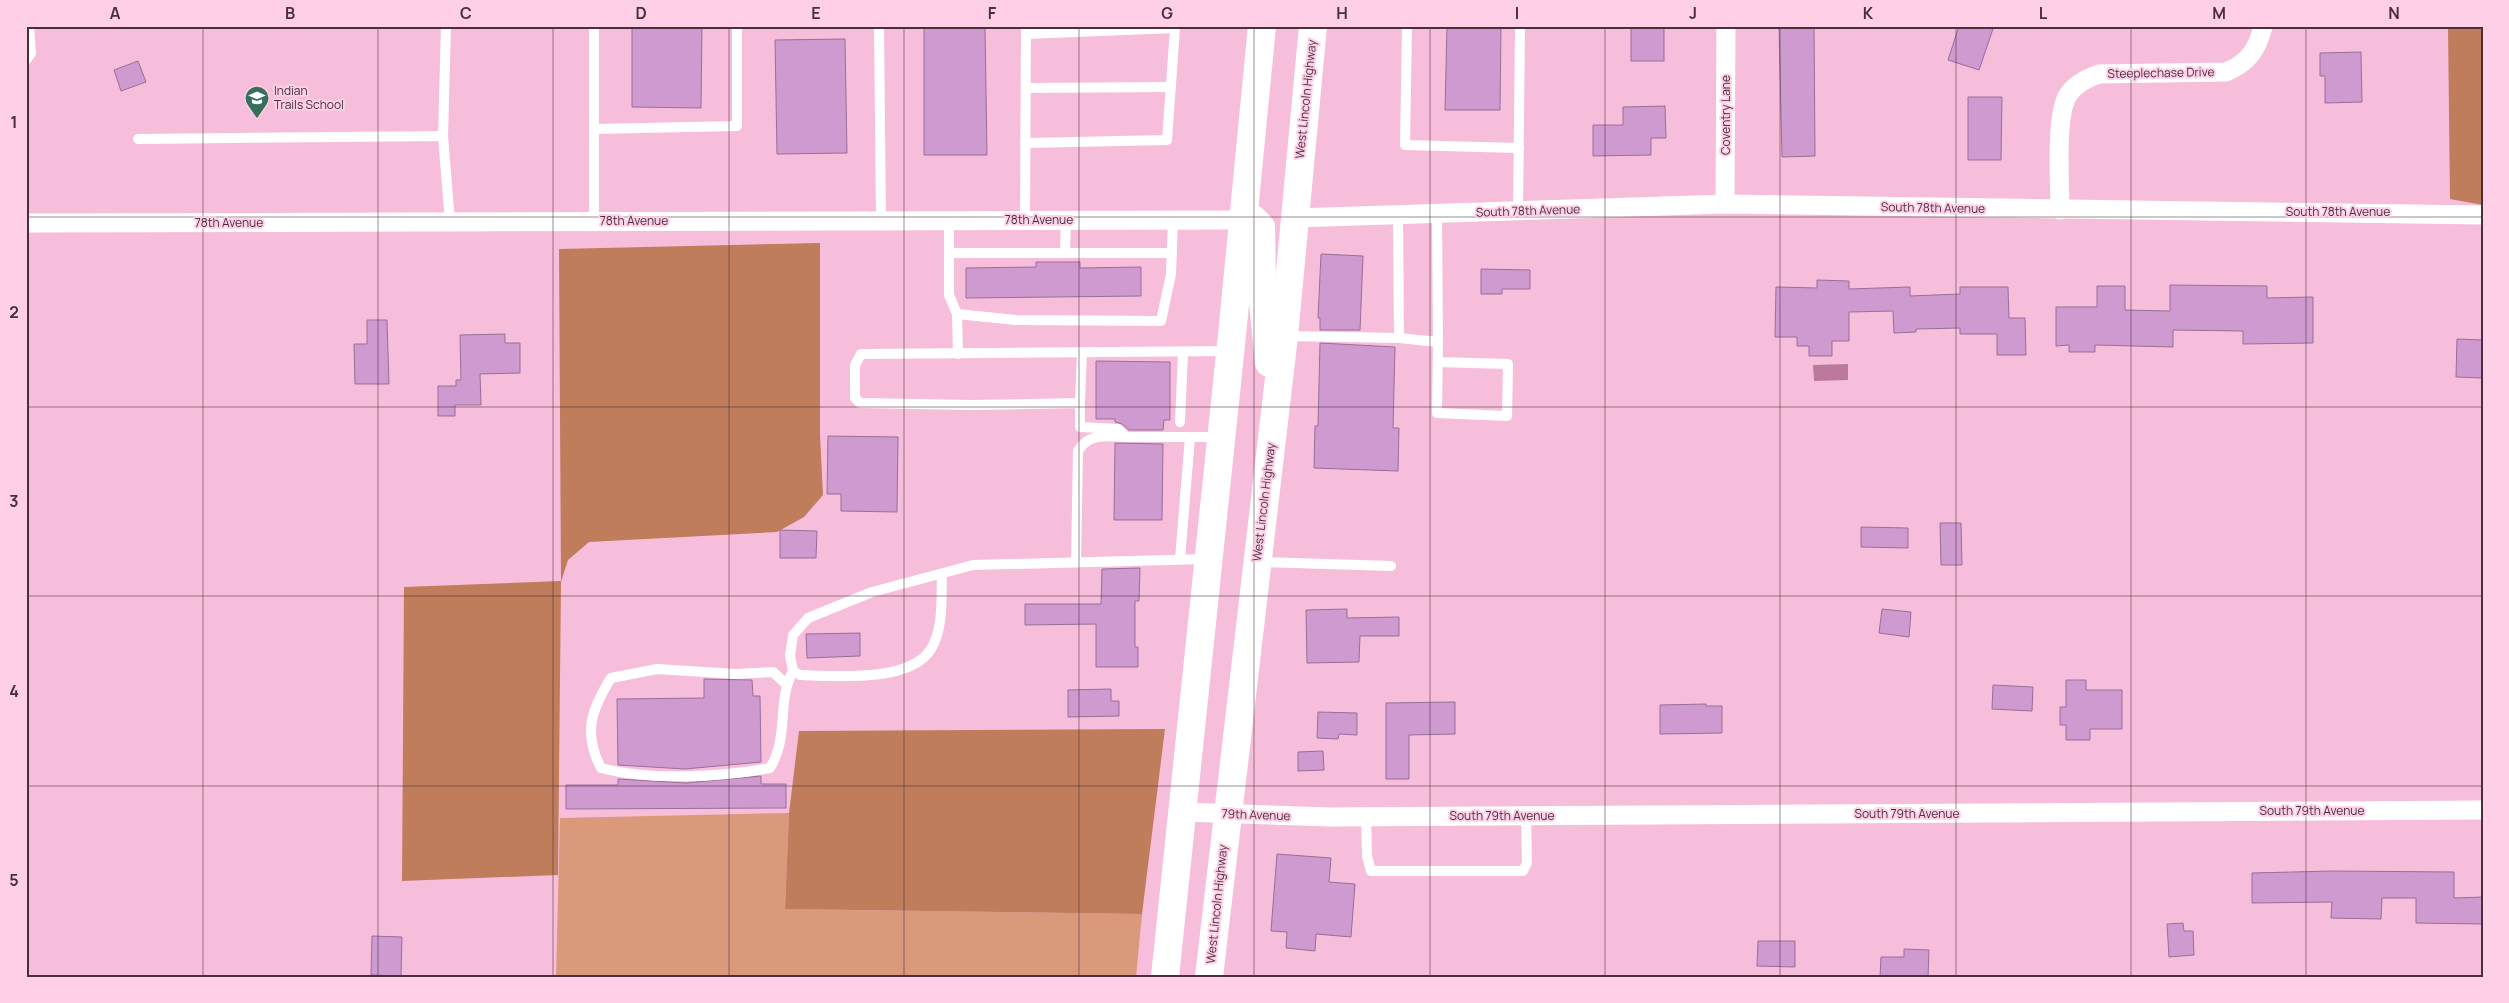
<svg xmlns="http://www.w3.org/2000/svg" width="2509" height="1003" font-family="Manrope,sans-serif">
<style>
.green{fill:#d9997a}
.forest{fill:#bf7d5c}
.water{fill:#bc799d}
.building{fill:#cf9ad0;stroke:#976f97}
.lines{fill:none;stroke-linecap:round;stroke-linejoin:round}
.lane{stroke:#fff;stroke-width:10}
.street{stroke:#fff;stroke-width:19}
.primary{stroke:#fff;stroke-width:28}
.grid{fill:none;stroke:#47303c;stroke-width:1;stroke-opacity:0.55}
.labels{text-anchor:middle;stroke-width:4;stroke-linejoin:round;paint-order:stroke}
.street-label{font-size:12px;fill:#47303c;stroke:#fecfe7}
.poi-label{font-size:12px;fill:#47303c;stroke:#fecfe7;text-anchor:start}
.neatline{fill:none;stroke:#47303c;stroke-width:2}
.grid-label{font-size:16px;text-anchor:middle;font-weight:bold;fill:#47303c}
</style>
<rect width="100%" height="100%" fill="#f7bedc"/>
<!-- green -->
<path class="green" d="M789 813 785 909 1142 914 1136 977H556L560 818Z"/>
<!-- forest -->
<g class="forest">
<path d="M2448 26H2483V205L2450 199Z"/>
<path d="M820 243V435L823 495 804 517 777 532 589 542 568 560 561 582 558 875 402 881 404 587 561 581 559 249Z"/>
<path d="M1165 729 1142 914 785 909 789 813 799 731Z"/>
</g>
<!-- water -->
<path class="water" d="M1848 364V380L1814 381 1813 365Z"/>
<!-- building -->
<g class="building">
<path d="M632 26H702L701 108 632 107Z"/>
<path d="M924 26H985L987 155H924Z"/>
<path d="M1447 26H1501L1500 110H1445Z"/>
<rect x="1631" y="26" width="33" height="35"/>
<path d="M1779 26H1814L1815 156 1782 157Z"/>
<path d="M1959 26H1994L1979 70 1948 60Z"/>
<path d="M845 39 847 153 777 154 775 40Z"/>
<path d="M2361 52 2362 102 2325 103V76H2320V53Z"/>
<path d="M138 61 146 82 121 91 114 70Z"/>
<path d="M1968 97H2002L2001 160H1968Z"/>
<path d="M1665 106 1666 138H1651V155L1593 156V125H1623V107Z"/>
<path d="M1321 254 1363 256 1360 330H1320V318H1318Z"/>
<path d="M1036 262H1080V268L1141 267V296L966 298V268L1036 267Z"/>
<path d="M1481 269 1530 270V289H1502V294H1481Z"/>
<path d="M1817 280 1849 281V289L1910 287V296L1960 294V287H2008L2009 318H2025L2026 355H1997V334H1960V328L1916 329V332L1894 333 1893 311 1849 312V341H1832V356H1809V346H1797V337H1775L1776 287 1817 288Z"/>
<path d="M2170 285 2267 286V298L2313 297V343L2243 344V331L2173 330V347L2095 345V352H2069V345L2056 346V307H2097V286H2125V310L2170 311Z"/>
<path d="M367 320H387L389 384H355L354 344H367Z"/>
<path d="M505 334V343H520V373L480 374 481 405H455V416H438V386H456V380H461L460 335Z"/>
<path d="M2457 339 2483 340V378L2456 377Z"/>
<path d="M1320 343 1395 347 1393 428H1399L1398 471 1314 468 1315 426H1318Z"/>
<path d="M1096 361 1170 362V420H1164L1163 430H1129L1122 424 1115 422V419H1096Z"/>
<path d="M828 436 898 437 897 512 841 511V494H827Z"/>
<path d="M1115 443 1163 444 1162 520H1114Z"/>
<path d="M1940 523H1961L1962 565H1941Z"/>
<path d="M1861 527 1908 528V548L1861 547Z"/>
<path d="M780 530 817 531 816 558H780Z"/>
<path d="M1140 568 1139 601H1135V647H1138V667H1096V624L1025 625V604H1101L1102 569Z"/>
<path d="M1347 609V618L1399 617V636H1360L1359 662 1307 663 1306 610Z"/>
<path d="M1882 609 1911 612 1909 637 1879 633Z"/>
<path d="M860 633V656L807 658 806 634Z"/>
<path d="M704 679 752 680 753 696H760L761 762 685 769 618 765 617 699 704 698Z"/>
<path d="M2066 680H2086V690H2122V729H2090V740H2066V725H2060V707H2066Z"/>
<path d="M1993 685 2033 687 2032 711 1992 709Z"/>
<path d="M1111 689V701H1119V716L1068 717V690Z"/>
<path d="M1455 702V734L1409 735V779H1386V703Z"/>
<path d="M1706 704V706H1722V733L1660 734V705Z"/>
<path d="M1318 712 1357 713V735L1339 734 1338 739 1317 738Z"/>
<path d="M1323 751 1324 770 1298 771V752Z"/>
<path d="M761 776V784H786V808L566 809V785H618V779L686 783Z"/>
<path d="M1277 854 1331 858 1329 882 1355 884 1351 937 1316 934 1315 951 1286 948 1287 932 1271 931Z"/>
<path d="M2332 871 2454 872V898L2483 897V924L2416 923V898H2382L2381 919 2331 918 2332 902 2252 903V873Z"/>
<path d="M2183 923 2184 931H2193L2194 955 2169 957 2167 924Z"/>
<path d="M372 936 402 937 401 976 371 975Z"/>
<path d="M1758 941H1795V967L1757 966Z"/>
<path d="M1904 949 1929 950 1928 977H1880L1881 957H1904Z"/>
</g>
<g class="lines">
<!-- lane -->
<g class="lane">
<path d="M446 26 443 136 450 222"/>
<path d="M879 26 881 221"/>
<path d="M1407 26 1405 145 1519 148"/>
<path d="M26 60 31 53 29 26"/>
<path d="M1026 88 1171 87"/>
<path d="M594 129 737 126V26"/>
<path d="M138 139 443 136"/>
<path d="M1025 143 1167 140 1175 28 1026 34"/>
<path d="M1518 211 1520 26"/>
<path d="M1437 214 1438 342"/>
<path d="M1025 220 1026 26"/>
<path d="M949 221V295L957 314 1016 320 1161 321 1171 274 1173 220"/>
<path d="M594 222V26"/>
<path d="M949 253H1172"/>
<path d="M1065 253 1066 220"/>
<path d="M957 314 958 354"/>
<path d="M1285 336 1399 338 1398 215"/>
<path d="M1399 338 1438 342 1437 413 1507 416 1508 364 1438 362"/>
<path d="M1080 403 1082 352"/>
<path d="M1180 422 1183 352"/>
<path d="M1221 437H1126L1118 429 1080 427V403L972 405 860 403 855 398V365L861 354 1230 351"/>
<path d="M1180 559 1190 437"/>
<path d="M1076 562 1078 451C1088 433 1107 436 1126 437"/>
<path d="M1258 562 1391 566"/>
<path d="M942 574C941 597 944 628 931 649 910 683 835 676 800 675L793 671 790 656 793 635 808 618 872 592 973 565 1207 559"/>
<path d="M786 684 773 672 736 674 657 669 611 678C591 710 583 733 601 768 650 781 721 777 770 768 790 735 776 702 793 671"/>
<path d="M1366 817 1367 856 1371 871H1523L1527 863 1526 816"/>
</g>
<!-- street -->
<g class="street">
<path d="M1725 204 1726 26"/>
<path d="M2060 210C2060 185 2055 115 2068 95 2075 84 2087 78 2099 74L2226 72C2248 63 2258 49 2263 26"/>
<path d="M1294 218 1725 204 2483 215"/>
<path d="M26 223 1242 220"/>
<path d="M1181 812 1330 817 2483 810"/>
</g>
<!-- primary -->
<g class="primary">
<path d="M1242 220 1253 219 1261 227 1262 292 1269 363"/>
<path d="M1165 977 1232 335 1262 26"/>
<path d="M1209 977 1284 336 1313 26"/>
</g>
</g>
<!-- grid -->
<path class="grid" d="M203 26V977M378 26V977M553 26V977M729 26V977M904 26V977M1079 26V977M1254 26V977M1430 26V977M1605 26V977M1780 26V977M1956 26V977M2131 26V977M2306 26V977M26 217H2483M26 407H2483M26 596H2483M26 786H2483"/>
<!-- icons -->
<defs>
<symbol id="school-pin" viewBox="-11 -11 22 30"><path d="M0 17L-7.5 6A9.5 9.5 0 1 1 7.5 6Z" fill="#35705a" stroke="#fecfe7"/><path d="M0-5L7-2L0 1L-7-2ZM-4 1L0 2.5L4 1V4Q0 6-4 4Z" fill="#fff"/></symbol>
</defs>
<g fill-rule="evenodd">
<use href="#school-pin" x="243" y="84" width="28" height="38"/>
</g>
<g class="labels">
<!-- street labels -->
<g class="street-label">
<text transform="translate(2161 73) rotate(-1)" y="4">Steeplechase Drive</text>
<text transform="translate(1306 99) rotate(-84)" y="4">West Lincoln Highway</text>
<text transform="translate(1726 115) rotate(-90)" y="4">Coventry Lane</text>
<text transform="translate(1933 208) rotate(1)" y="4">South 78th Avenue</text>
<text transform="translate(1528 211) rotate(-2)" y="4">South 78th Avenue</text>
<text x="2338" y="216">South 78th Avenue</text>
<text x="1039" y="224">78th Avenue</text>
<text x="634" y="225">78th Avenue</text>
<text x="229" y="227">78th Avenue</text>
<text transform="translate(1264 502) rotate(-83)" y="4">West Lincoln Highway</text>
<text x="2312" y="815">South 79th Avenue</text>
<text x="1907" y="818">South 79th Avenue</text>
<text transform="translate(1256 815) rotate(2)" y="4">79th Avenue</text>
<text x="1502" y="820">South 79th Avenue</text>
<text transform="translate(1217 904) rotate(-84)" y="4">West Lincoln Highway</text>
</g>
<!-- poi labels -->
<g class="poi-label">
<text x="274" y="95">Indian<tspan x="274" dy="14">Trails School</tspan></text>
</g>
</g>
<!-- border -->
<rect width="2509" height="1003" fill="none" stroke="#fecfe7" stroke-width="55"/>
<rect x="28" y="28" width="2454" height="948" class="neatline"/>
<g class="grid-label">
<text x="115" y="19">A</text>
<text x="290" y="19">B</text>
<text x="466" y="19">C</text>
<text x="641" y="19">D</text>
<text x="816" y="19">E</text>
<text x="992" y="19">F</text>
<text x="1167" y="19">G</text>
<text x="1342" y="19">H</text>
<text x="1517" y="19">I</text>
<text x="1693" y="19">J</text>
<text x="1868" y="19">K</text>
<text x="2043" y="19">L</text>
<text x="2219" y="19">M</text>
<text x="2394" y="19">N</text>
<text x="14" y="128">1</text>
<text x="14" y="318">2</text>
<text x="14" y="507">3</text>
<text x="14" y="697">4</text>
<text x="14" y="886">5</text>
</g>
</svg>
